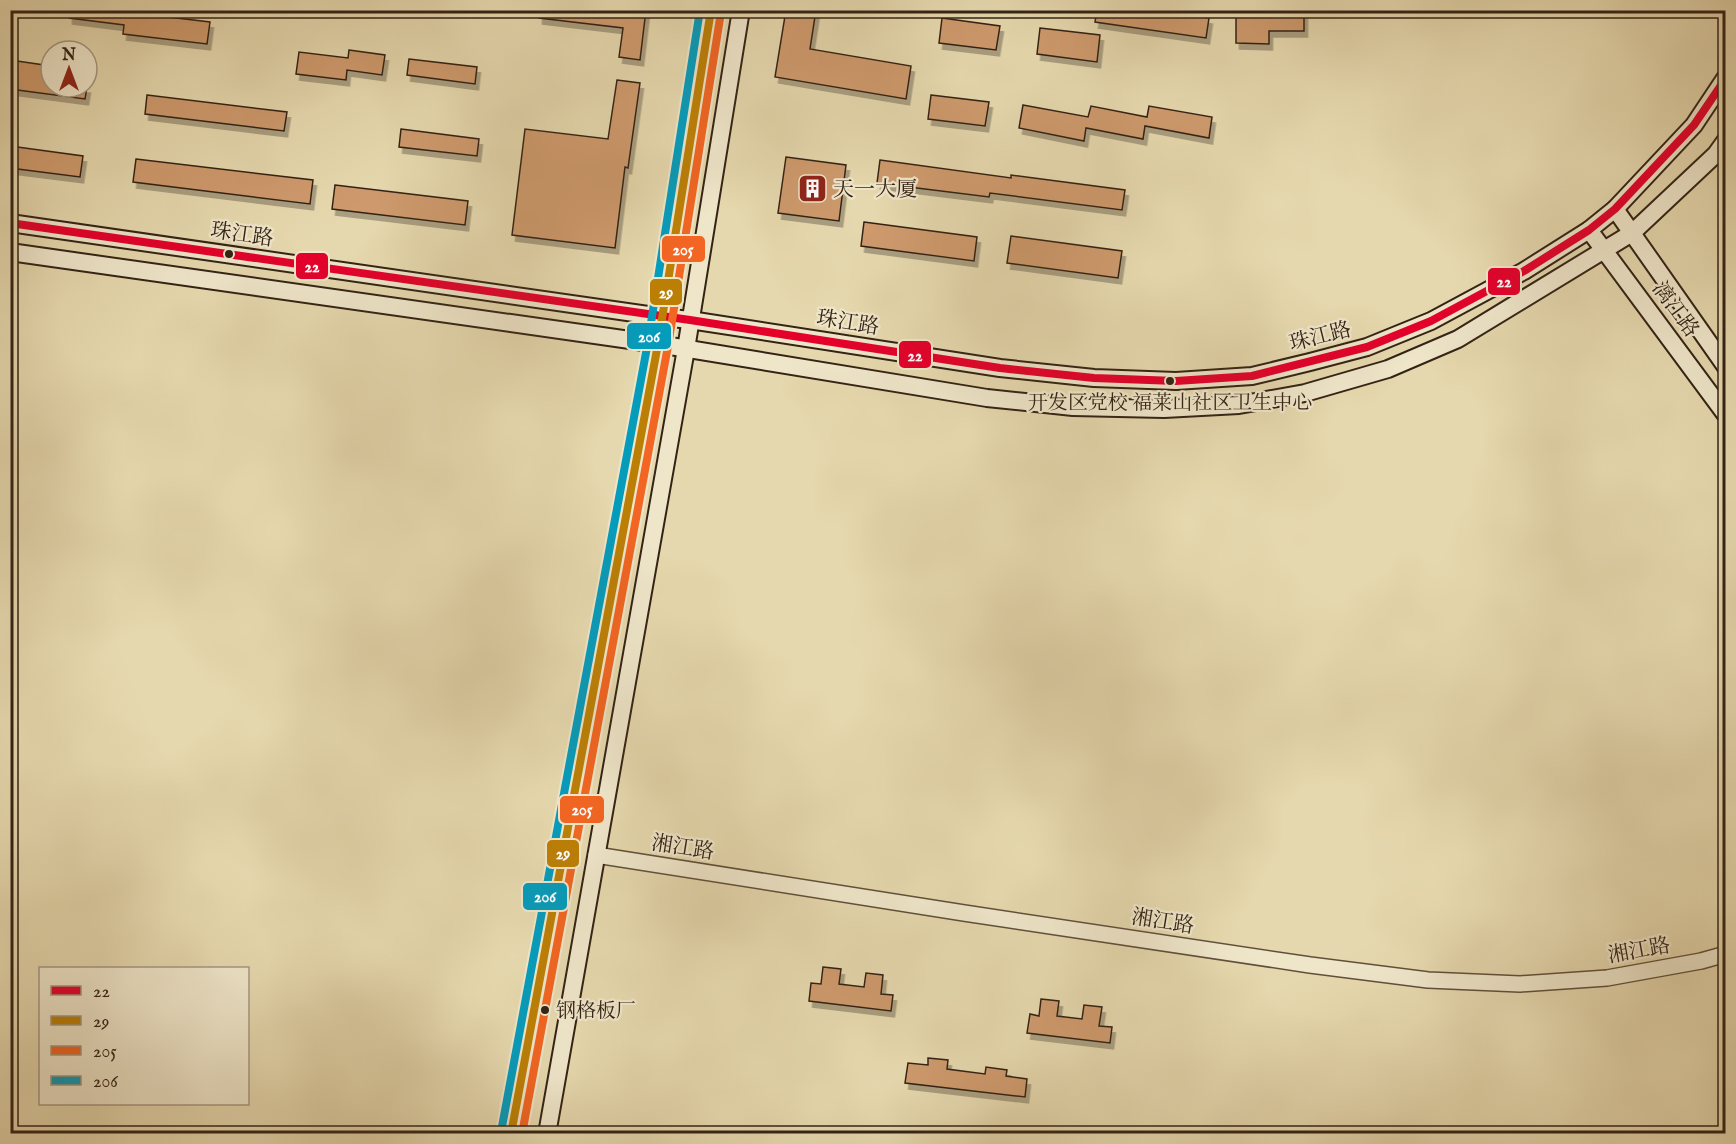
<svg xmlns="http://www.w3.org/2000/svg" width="1736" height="1144" font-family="'IM FELL English','Noto Serif SC',serif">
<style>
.building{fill:#ce9a6d;stroke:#332315;stroke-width:1.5;filter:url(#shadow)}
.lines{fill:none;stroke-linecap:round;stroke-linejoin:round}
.tertiary-casing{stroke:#60503b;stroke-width:18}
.secondary-casing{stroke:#332315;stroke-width:20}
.tertiary{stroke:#efe6ca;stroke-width:15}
.secondary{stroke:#efe6ca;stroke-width:16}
.bus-1-casing{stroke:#efe6ca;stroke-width:12}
.bus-2-casing{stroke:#efe6ca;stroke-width:12}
.bus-3-casing{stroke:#efe6ca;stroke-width:12}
.bus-4-casing{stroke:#efe6ca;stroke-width:12}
.bus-1{stroke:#e4002b;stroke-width:8}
.bus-2{stroke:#bc7f06;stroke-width:8}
.bus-3{stroke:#f26522;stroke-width:8}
.bus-4{stroke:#059cbc;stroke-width:8}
.bus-dot{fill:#332315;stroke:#efe6ca;stroke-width:2}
.labels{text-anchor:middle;stroke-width:4.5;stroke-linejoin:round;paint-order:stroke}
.bus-label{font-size:20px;fill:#332315;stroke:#efe6ca}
.poi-label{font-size:21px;fill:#332315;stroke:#efe6ca;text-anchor:start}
.street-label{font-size:21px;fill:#332315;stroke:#efe6ca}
.line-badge{stroke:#efe6ca;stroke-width:2}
.badge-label{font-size:16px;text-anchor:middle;font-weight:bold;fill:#fff}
</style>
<defs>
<filter id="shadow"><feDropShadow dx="3.5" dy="6" stdDeviation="0" flood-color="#0004"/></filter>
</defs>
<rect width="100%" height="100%" fill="#e6d8ae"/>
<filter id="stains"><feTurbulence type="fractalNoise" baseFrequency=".00333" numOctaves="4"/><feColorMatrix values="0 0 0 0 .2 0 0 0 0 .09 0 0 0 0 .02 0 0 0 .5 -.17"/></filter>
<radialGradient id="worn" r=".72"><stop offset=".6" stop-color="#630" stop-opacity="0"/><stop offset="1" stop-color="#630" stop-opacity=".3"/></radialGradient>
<!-- building -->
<g class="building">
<path d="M69 10H126V12L210 22 207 44 123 34 124 25 69 18Z"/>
<path d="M539 10H646L640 60 619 57 623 28 539 18Z"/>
<path d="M786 10H816L810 49 911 66 906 99 775 77Z"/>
<path d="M1097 10H1159L1209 18 1206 38 1095 22Z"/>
<path d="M1236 10H1304V31H1269V44L1236 43Z"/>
<path d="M942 18 1000 26 996 50 939 43Z"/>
<path d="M1040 28 1100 35 1097 62 1037 54Z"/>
<path d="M349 50 385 55 382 75 347 70 346 80 296 74 299 52 348 58Z"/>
<path d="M409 59 477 67 475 84 407 75Z"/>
<path d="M10 60 51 66V87H87L85 99 10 89Z"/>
<path d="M617 80 640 83 628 168 625 167 615 248 512 235 525 129 608 139Z"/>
<path d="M147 95 287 112 284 131 145 114Z"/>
<path d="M931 95 989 102 985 126 928 119Z"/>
<path d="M1023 105 1088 117 1091 106 1147 117 1149 106 1212 117 1209 138 1145 126 1143 139 1086 128 1084 141 1019 128Z"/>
<path d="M401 129 479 139 477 156 399 147Z"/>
<path d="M10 146 83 156 80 177 10 168Z"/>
<path d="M786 157 846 165 839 221 778 213Z"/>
<path d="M136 159 313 180 310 204 133 182Z"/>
<path d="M880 160 1011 178V175L1125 190 1122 210 990 193 989 197 877 183Z"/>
<path d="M335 185 468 201 465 225 332 209Z"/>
<path d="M864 222 977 237 974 261 861 246Z"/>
<path d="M1011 236 1122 251 1118 278 1007 263Z"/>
<path d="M823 967 841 969 839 984 864 987 866 973 883 975 881 994 893 995 891 1011 809 1001 811 983 821 984Z"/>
<path d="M1041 999 1059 1001 1057 1016 1082 1019 1084 1005 1102 1007 1099 1026 1112 1027 1110 1043 1027 1033 1030 1014 1039 1016Z"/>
<path d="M928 1058 948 1060 947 1069 985 1074 986 1067 1007 1070 1006 1076 1027 1079 1025 1097 905 1083 908 1063 928 1065Z"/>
</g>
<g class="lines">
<defs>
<path id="tertiary" d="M596 855 964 913 1310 965 1428 980 1520 984 1607 978 1701 961 1726 954"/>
<g id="secondary">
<path d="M1615 209 1726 367"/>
<path d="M10 223 662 317 690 320 1000 368 1094 378 1176 381 1252 376 1310 362 1367 347 1431 321 1524 271 1589 230 1615 209 1694 125 1726 77"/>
<path d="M1589 230 1726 415"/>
<path d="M10 252 658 344 987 398 1073 407 1164 409 1239 405 1305 393 1388 369 1458 339 1632 233 1716 154 1726 140"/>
<path d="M511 1134 658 344 711 10"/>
<path d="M547 1134 686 349 741 10"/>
</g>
</defs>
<!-- tertiary casing -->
<use href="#tertiary" class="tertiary-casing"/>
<!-- secondary casing -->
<use href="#secondary" class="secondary-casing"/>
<!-- tertiary -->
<use href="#tertiary" class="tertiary"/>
<!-- secondary -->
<use href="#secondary" class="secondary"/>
<defs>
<path id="bus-1" d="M10 223 690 320 1000 368 1094 378 1176 381 1252 376 1367 347 1431 321 1524 271 1589 230 1615 209 1694 125 1726 78"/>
<path id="bus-2" d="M511 1134 658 344 711 10"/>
<path id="bus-3" d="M522 1134 668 346 721 12"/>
<path id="bus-4" d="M501 1132 648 342 700 10"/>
</defs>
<!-- bus-1 casing -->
<use href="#bus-1" class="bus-1-casing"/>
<!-- bus-2 casing -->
<use href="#bus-2" class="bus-2-casing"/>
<!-- bus-3 casing -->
<use href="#bus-3" class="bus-3-casing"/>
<!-- bus-4 casing -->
<use href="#bus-4" class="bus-4-casing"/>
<!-- bus-1 -->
<use href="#bus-1" class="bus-1"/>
<!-- bus-2 -->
<use href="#bus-2" class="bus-2"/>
<!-- bus-3 -->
<use href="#bus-3" class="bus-3"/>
<!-- bus-4 -->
<use href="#bus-4" class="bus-4"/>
</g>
<!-- icons -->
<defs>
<symbol id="building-square" viewBox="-11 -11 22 22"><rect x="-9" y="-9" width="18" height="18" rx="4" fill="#8f2418" stroke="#efe6ca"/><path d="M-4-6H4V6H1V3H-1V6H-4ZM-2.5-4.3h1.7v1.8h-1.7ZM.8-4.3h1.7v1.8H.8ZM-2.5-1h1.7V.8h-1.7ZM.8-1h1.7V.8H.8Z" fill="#fff"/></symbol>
</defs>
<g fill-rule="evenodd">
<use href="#building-square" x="796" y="172" width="33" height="33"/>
</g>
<!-- markers -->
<g class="bus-dot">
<circle cx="229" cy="254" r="5"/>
<circle cx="1170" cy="381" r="5"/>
<circle cx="545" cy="1010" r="5"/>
</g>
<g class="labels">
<!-- bus labels -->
<g class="bus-label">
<text x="1170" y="409">开发区党校 福莱山社区卫生中心</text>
<text x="556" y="1017" text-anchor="start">钢格板厂</text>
</g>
<!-- poi labels -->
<g class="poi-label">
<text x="833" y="196">天一大厦</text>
</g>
<!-- street labels -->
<g class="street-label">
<text transform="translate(242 234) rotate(8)" y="7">珠江路</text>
<text transform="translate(1676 309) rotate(54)" y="7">漓江路</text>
<text transform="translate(848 322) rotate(9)" y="7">珠江路</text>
<text transform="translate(1320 336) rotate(-14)" y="7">珠江路</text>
<text transform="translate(683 847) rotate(9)" y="7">湘江路</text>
<text transform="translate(1163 921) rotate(9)" y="7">湘江路</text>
<text transform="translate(1639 950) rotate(-10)" y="7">湘江路</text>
</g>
</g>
<g class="line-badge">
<rect x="661" y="235" width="45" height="28" rx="6" fill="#f26522"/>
<rect x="295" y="252" width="34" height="28" rx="6" fill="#e4002b"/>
<rect x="1487" y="267" width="34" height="29" rx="6" fill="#e4002b"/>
<rect x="649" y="278" width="34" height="28" rx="6" fill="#bc7f06"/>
<rect x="626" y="322" width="46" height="28" rx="6" fill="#059cbc"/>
<rect x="898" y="340" width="34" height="29" rx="6" fill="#e4002b"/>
<rect x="559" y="795" width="46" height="29" rx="6" fill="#f26522"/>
<rect x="546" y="839" width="34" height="29" rx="6" fill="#bc7f06"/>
<rect x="522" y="882" width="46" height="29" rx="6" fill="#059cbc"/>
</g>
<g class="badge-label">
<text x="683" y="255">205</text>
<text x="312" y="272">22</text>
<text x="1504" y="287">22</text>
<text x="666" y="298">29</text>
<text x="649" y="342">206</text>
<text x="915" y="361">22</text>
<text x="582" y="815">205</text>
<text x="563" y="859">29</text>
<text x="545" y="902">206</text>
</g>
<!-- margin -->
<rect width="1736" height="1144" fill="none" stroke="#e6d8ae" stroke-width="36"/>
<rect x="12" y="12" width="1712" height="1120" fill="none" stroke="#332315" stroke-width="3"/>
<rect x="18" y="18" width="1700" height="1108" fill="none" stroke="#332315" stroke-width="1.5"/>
<!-- legend -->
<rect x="39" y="967" width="210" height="138" fill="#efe6ca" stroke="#a49882" stroke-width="1.5"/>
<rect x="51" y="986" width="30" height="9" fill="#e4002b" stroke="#a49882" stroke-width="1.5"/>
<text x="93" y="997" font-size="18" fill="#332315">22</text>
<rect x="51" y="1016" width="30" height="9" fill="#bc7f06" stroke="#a49882" stroke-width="1.5"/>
<text x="93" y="1027" font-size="18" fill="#332315">29</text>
<rect x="51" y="1046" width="30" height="9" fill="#f26522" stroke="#a49882" stroke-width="1.5"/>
<text x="93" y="1057" font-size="18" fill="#332315">205</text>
<rect x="51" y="1076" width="30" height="9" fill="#059cbc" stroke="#a49882" stroke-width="1.5"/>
<text x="93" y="1087" font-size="18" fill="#332315">206</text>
<!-- north arrow -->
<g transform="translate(69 69)"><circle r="28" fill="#efe6ca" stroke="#a49882" stroke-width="1.5"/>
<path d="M0-4.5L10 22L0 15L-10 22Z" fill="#8f2418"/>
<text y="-9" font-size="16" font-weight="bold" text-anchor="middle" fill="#332315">N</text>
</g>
<rect width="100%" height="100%" filter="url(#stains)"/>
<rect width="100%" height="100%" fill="url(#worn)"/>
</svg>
